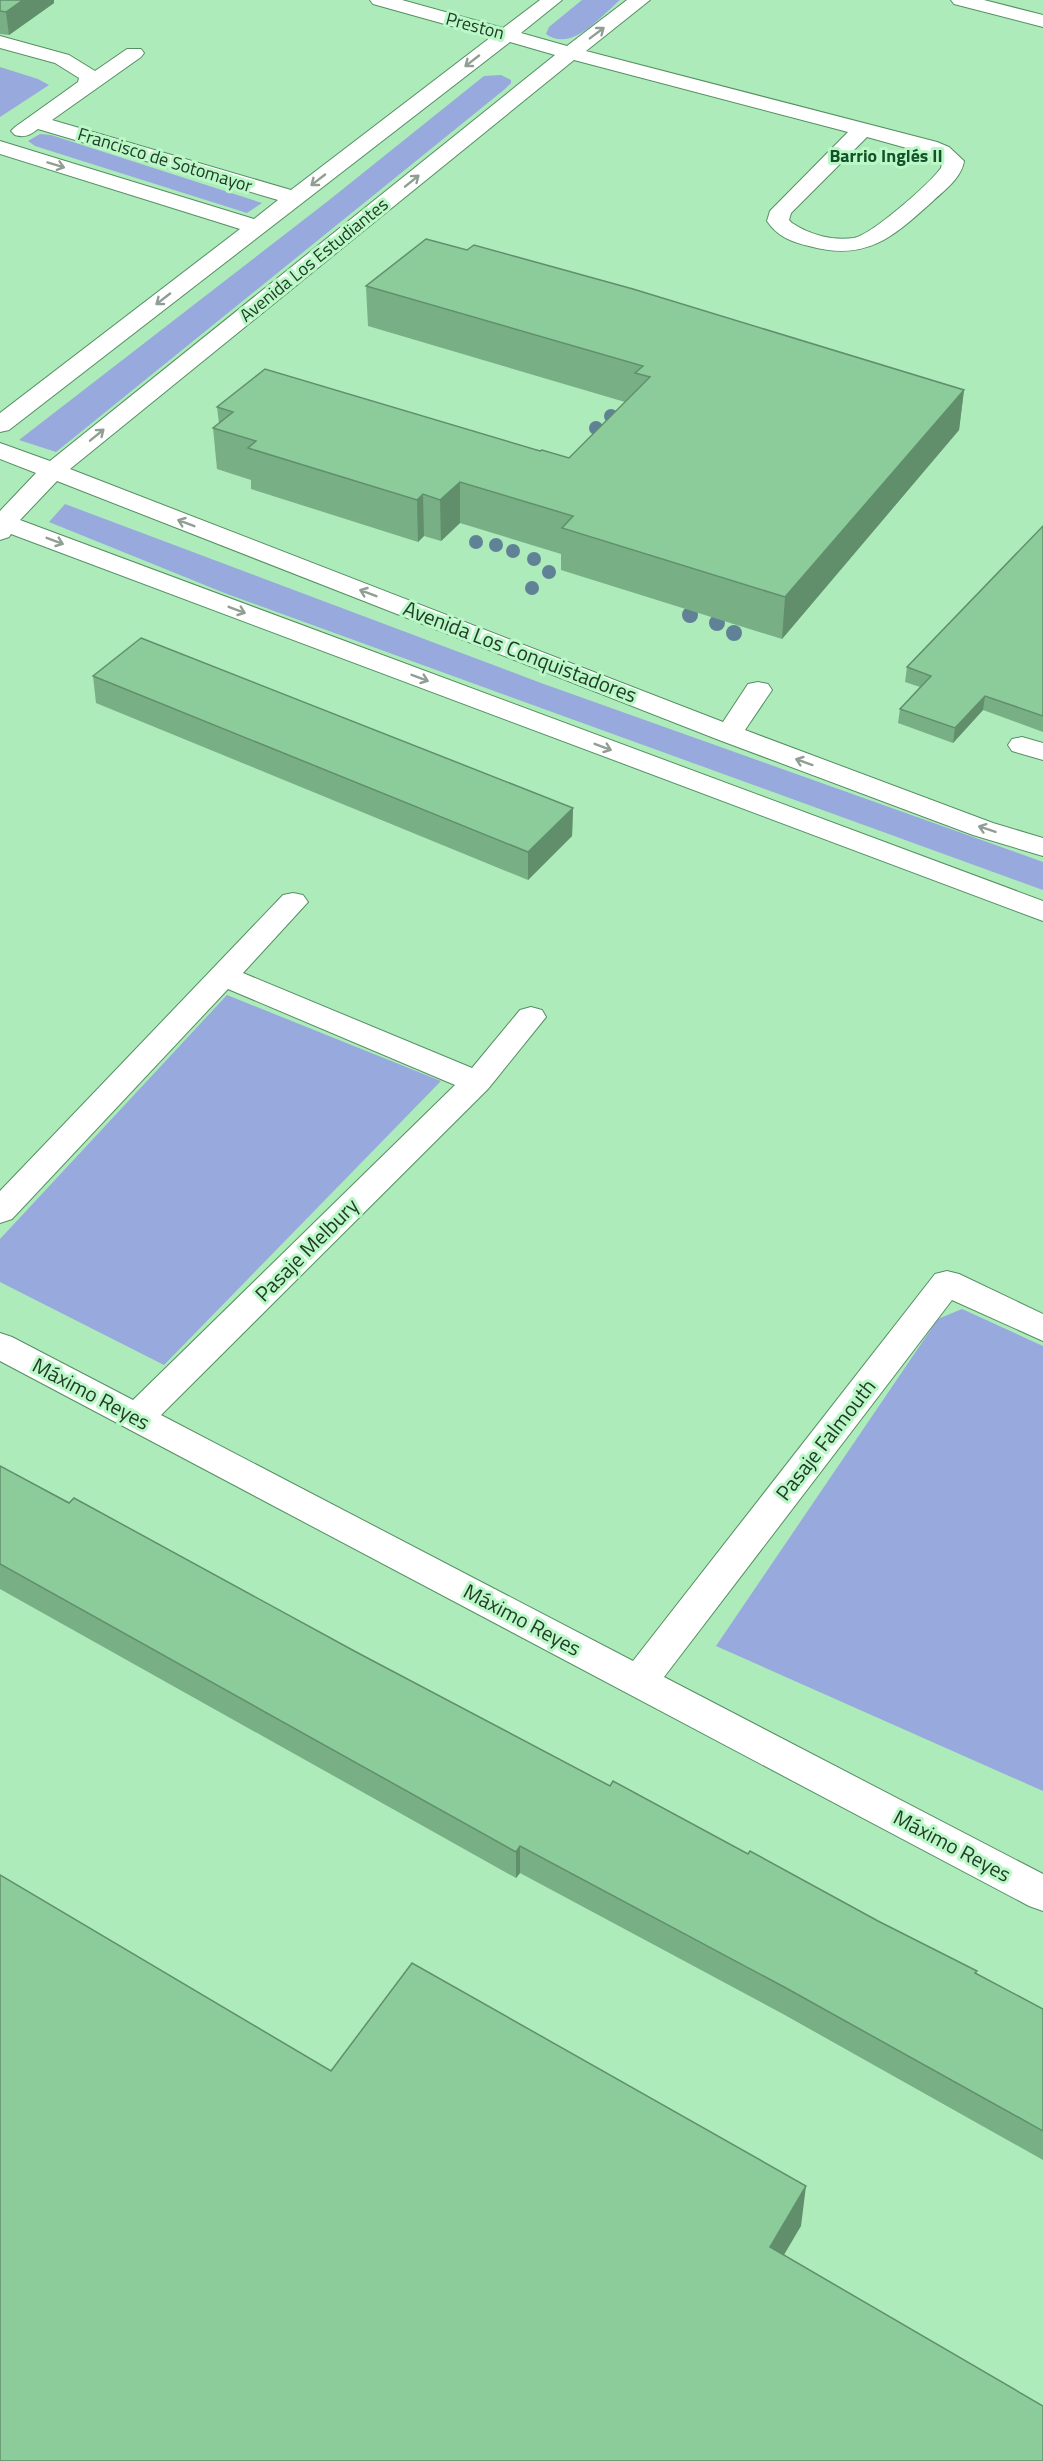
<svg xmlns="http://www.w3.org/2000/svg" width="1043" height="2461" font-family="'Titillium Web',sans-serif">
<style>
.green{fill:#98a9de}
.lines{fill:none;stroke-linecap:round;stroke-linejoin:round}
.minor-casing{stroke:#548f62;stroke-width:2}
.minor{fill:#fff;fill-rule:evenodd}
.tree{fill:#608296}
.wall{fill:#78af84}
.shaded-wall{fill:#618f6c}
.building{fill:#8bcc9a;stroke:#618f6c;stroke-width:1.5}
.oneway{stroke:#919e94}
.labels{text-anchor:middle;stroke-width:6;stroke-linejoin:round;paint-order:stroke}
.far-street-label{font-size:18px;fill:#233c28;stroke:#baf8c7}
.far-neighbourhood-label{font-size:18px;font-weight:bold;fill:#145229;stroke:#baf8c7}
.street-label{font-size:21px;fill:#233c28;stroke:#baf8c7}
</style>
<rect width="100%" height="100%" fill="#adebba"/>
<!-- green -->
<g class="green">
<path d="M582 0H620C601 16 572 53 546 34L549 27Z"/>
<path d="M0 67 38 79 49 85 0 117Z"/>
<path d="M501 75 511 80V83L505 89 56 452 19 440 328 201 484 76Z"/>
<path d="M40 134 51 135 262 203 247 213 35 146 28 141Z"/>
<path d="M65 504 541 683 1043 862V890L227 594 49 522Z"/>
<path d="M227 995 441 1081 164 1365 0 1282V1239Z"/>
<path d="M962 1309 1043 1346V1791L716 1646 938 1319Z"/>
</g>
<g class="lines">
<defs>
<g id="minor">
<path d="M370 0H402L503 28 540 0H562L521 33 567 46 627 0H650L586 51 937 142 949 147 964 161C962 177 945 190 934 200 893 237 867 262 809 246 791 242 777 236 767 221L770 211 848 132 574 60 70 469 723 722 748 684 758 682 768 684 772 690 745 730 993 823 1043 838V856L973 835 719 740 57 481 20 520 1043 901V921L11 534 9 537 0 540V511L36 473 0 459V443L50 461 555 55 510 42 9 430 0 432V413L240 229 0 154V141L254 219 278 200 38 129C30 135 25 138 15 135L11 131 15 127 78 82 79 78 55 63 0 48V36L69 55 95 71 127 49H141L144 53 141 57 52 120 291 190 491 37 373 4ZM867 137 921 152 942 163 941 168C929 184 873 234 854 238 833 241 810 235 792 223L789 220 791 213Z"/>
<path d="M951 0H984L1043 15V27L954 4Z"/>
<path d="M1022 737 1043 743V760L1012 751 1008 745 1012 739Z"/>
<path d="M293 893 303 895 308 902 243 973 472 1068 520 1010 531 1007 542 1010 546 1017 488 1089 161 1415 633 1661 935 1274 947 1271 959 1274 1043 1314V1341L952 1300 664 1677 1043 1874V1911L1029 1906 0 1361V1333L12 1337 133 1400 455 1085 228 989 12 1219 0 1223V1191L283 895Z"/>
</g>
</defs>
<!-- minor casing -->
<use href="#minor" class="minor-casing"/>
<!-- minor -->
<use href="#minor" class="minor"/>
</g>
<!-- trees -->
<g class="tree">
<circle cx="611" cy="416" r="7"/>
<circle cx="596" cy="428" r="7"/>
<circle cx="476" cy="542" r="7"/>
<circle cx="496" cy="545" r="7"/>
<circle cx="513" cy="551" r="7"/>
<circle cx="534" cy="559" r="7"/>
<circle cx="549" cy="572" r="7"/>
<circle cx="532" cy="588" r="7"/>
<circle cx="690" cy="615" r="8"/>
<circle cx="717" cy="623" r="8"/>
<circle cx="734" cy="633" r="8"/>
</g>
<!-- wall -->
<g class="wall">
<path d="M0 0H54V3L9 35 0 34Z"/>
<path d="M366 286 964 390 959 430 782 639 561 570V554L460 523 441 541 424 536 418 542 251 489V480L217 469 213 428 219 423 217 407 540 451 569 458 625 402 368 326Z"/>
<path d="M1043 526V732L983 710 953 743 898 723 900 709 920 687 905 682 907 667Z"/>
<path d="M93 676 573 808 572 836 528 880 96 703Z"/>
<path d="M0 1466 358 1653 610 1786 748 1854 878 1921 1043 2009V2160L783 2014 520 1873 516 1878 0 1589Z"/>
</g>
<!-- shaded-wall -->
<g class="shaded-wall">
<path d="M23 0H54V3L9 35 6 12Z"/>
<path d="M964 390 959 430 782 639 785 597Z"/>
<path d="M460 482V523L441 541 440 500Z"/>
<path d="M423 494 424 536 418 542 417 500Z"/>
<path d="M985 696 983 710 953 743 955 728Z"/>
<path d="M573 808 572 836 528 880V852Z"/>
<path d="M520 1846V1873L516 1878V1852Z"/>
<path d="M806 2186 801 2226 765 2287 770 2247Z"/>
</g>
<!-- building -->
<g class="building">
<path d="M0 0H23L6 12 0 11Z"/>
<path d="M426 239 467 250 474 245 633 289 964 390 785 597 562 528 573 516 460 482 440 500 423 494 417 500 248 448 256 441 213 428 233 412 217 407 265 369 540 451 542 450 569 458 650 377 635 373 643 366 366 286Z"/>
<path d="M1043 526V716L985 696 955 728 900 709 931 676 907 667Z"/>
<path d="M141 638 573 808 528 852 93 676Z"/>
<path d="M0 1466 69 1503 74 1498 358 1653 610 1786 613 1781 748 1854 750 1851 878 1921 977 1971 975 1973 1043 2009V2131L786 1988 520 1846 516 1852 0 1564Z"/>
<path d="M0 1875 331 2071 412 1963 806 2186 770 2247 1043 2406V2461H0Z"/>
</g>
<!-- one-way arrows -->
<defs><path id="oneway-shaft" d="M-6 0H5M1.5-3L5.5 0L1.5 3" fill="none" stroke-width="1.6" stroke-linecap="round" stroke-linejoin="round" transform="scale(1.5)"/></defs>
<g class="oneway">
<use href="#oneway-shaft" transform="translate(597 33) rotate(-37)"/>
<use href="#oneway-shaft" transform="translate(472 61) rotate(142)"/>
<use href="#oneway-shaft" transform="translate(56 165) rotate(17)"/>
<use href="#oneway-shaft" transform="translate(318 180) rotate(142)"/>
<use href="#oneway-shaft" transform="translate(412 181) rotate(-39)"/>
<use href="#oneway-shaft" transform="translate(163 299) rotate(142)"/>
<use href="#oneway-shaft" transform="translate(97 435) rotate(-39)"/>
<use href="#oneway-shaft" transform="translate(186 523) rotate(-159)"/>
<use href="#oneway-shaft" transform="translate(55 541) rotate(21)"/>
<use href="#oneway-shaft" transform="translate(368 593) rotate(-159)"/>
<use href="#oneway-shaft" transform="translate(237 610) rotate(21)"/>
<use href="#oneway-shaft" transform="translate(420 678) rotate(21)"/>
<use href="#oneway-shaft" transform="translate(603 747) rotate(21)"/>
<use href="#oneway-shaft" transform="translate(804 762) rotate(-160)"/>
<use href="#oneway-shaft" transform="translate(987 829) rotate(-162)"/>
</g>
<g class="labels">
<!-- far-street labels -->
<g class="far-street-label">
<text transform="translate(475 26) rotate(15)" y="6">Preston</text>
<text transform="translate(165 160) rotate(17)" y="6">Francisco de Sotomayor</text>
<text transform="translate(314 260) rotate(-39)" y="6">Avenida Los Estudiantes</text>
</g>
<!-- far-neighbourhood labels -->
<g class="far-neighbourhood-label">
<text x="886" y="162">Barrio Inglés II</text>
</g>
<!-- street labels -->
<g class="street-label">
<text transform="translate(520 652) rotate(21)" y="7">Avenida Los Conquistadores</text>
<text transform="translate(307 1250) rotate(-45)" y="7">Pasaje Melbury</text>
<text transform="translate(91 1394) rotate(28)" y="7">Máximo Reyes</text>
<text transform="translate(826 1440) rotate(-52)" y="7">Pasaje Falmouth</text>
<text transform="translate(522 1620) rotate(28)" y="7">Máximo Reyes</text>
<text transform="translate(952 1846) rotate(28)" y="7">Máximo Reyes</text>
</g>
</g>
</svg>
